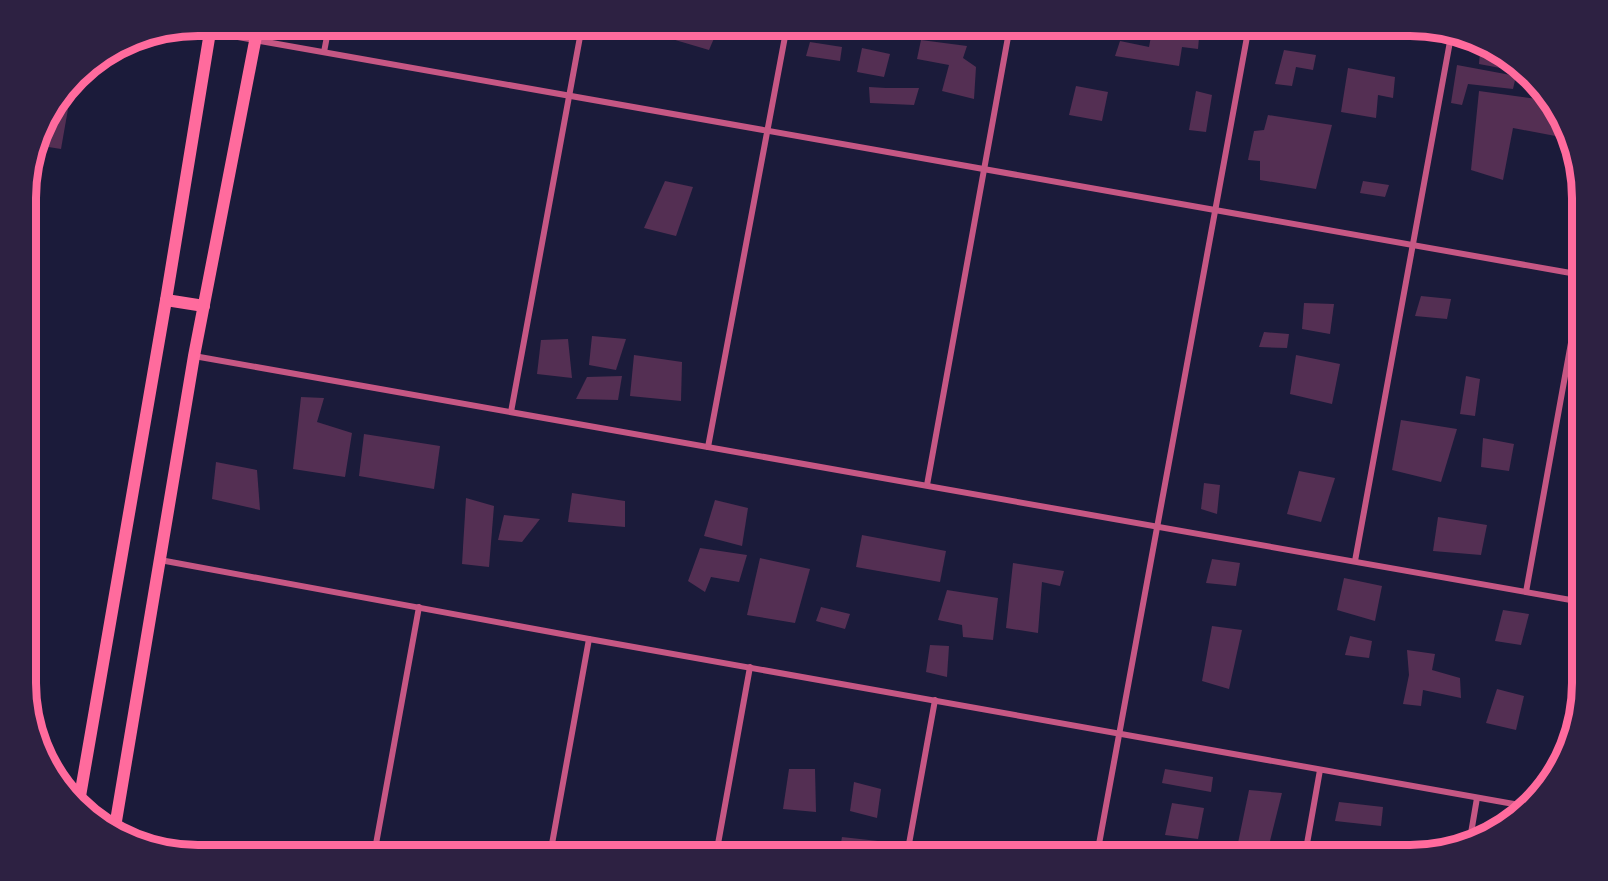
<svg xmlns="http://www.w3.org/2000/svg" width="1608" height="881" font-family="'Asap Condensed',sans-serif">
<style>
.building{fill:#542f53}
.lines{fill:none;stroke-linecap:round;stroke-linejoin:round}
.minor{stroke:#c65784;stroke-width:6}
.secondary{stroke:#ff6b9d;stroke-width:12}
.rim{fill:none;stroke:#ff6b9d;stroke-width:8}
</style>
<rect width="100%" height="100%" fill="#1b1b3a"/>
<!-- building -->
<g class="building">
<path d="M655 26H702L718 29 709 50 655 34Z"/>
<path d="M1083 26H1114L1112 37 1083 30Z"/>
<path d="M1153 26H1200L1198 49 1182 47 1179 66 1115 56 1120 41 1149 47Z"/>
<path d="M921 40 967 46 963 58 976 67 974 99 942 91 949 65 917 59Z"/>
<path d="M1464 40 1496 48 1513 64 1511 70 1479 64 1480 52 1462 48Z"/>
<path d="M810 42 842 47 840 61 806 56Z"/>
<path d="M862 48 890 54 884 77 857 72Z"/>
<path d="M1284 50 1316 55 1313 70 1296 67 1292 86 1275 84Z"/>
<path d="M1457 65 1516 76 1513 89 1468 84 1462 105 1451 103Z"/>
<path d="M1348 68 1395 77 1393 98 1378 95 1376 118 1341 112Z"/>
<path d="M1076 86 1108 92 1102 121 1069 115Z"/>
<path d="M869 87 886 88H919L914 105 870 103Z"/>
<path d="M1196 91 1212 95 1206 132 1189 130Z"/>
<path d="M1479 91 1552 101 1566 138 1513 128 1503 180 1471 170Z"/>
<path d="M55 106 68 109 61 149 36 145 43 121Z"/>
<path d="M1268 115 1332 125 1316 189 1260 180V161L1248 160 1254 131 1264 130Z"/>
<path d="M665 181 693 187 676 236 644 228Z"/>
<path d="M1363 181 1389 185 1385 197 1360 193Z"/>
<path d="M1421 296 1451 299 1447 319 1415 316Z"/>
<path d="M1304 303 1334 304 1330 334 1302 329Z"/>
<path d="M1264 332 1289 334 1287 348 1259 347Z"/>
<path d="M592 336 626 339 616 370 589 365Z"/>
<path d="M568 339 572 378 537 374 541 340Z"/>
<path d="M634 355 682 362 681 401 630 396Z"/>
<path d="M1296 355 1340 364 1332 404 1290 394Z"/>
<path d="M1581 357H1582V387L1576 386Z"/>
<path d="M622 376 618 400 576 399 587 377Z"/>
<path d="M1466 376 1480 379 1475 416 1460 414Z"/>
<path d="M301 397 324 398 317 422 352 433 345 477 293 469Z"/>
<path d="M1401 420 1457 429 1441 482 1392 470Z"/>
<path d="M364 434 440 446 434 489 359 476Z"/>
<path d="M1483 438 1514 444 1509 471 1481 467Z"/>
<path d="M216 462 257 470 260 510 212 499Z"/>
<path d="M1299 471 1335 478 1321 522 1287 514Z"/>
<path d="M1204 483 1220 485 1217 514 1201 509Z"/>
<path d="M572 493 625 501V527L568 522Z"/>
<path d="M466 498 494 506 489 567 462 564Z"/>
<path d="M715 500 748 508 742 546 704 536Z"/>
<path d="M504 515 540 519 522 542 498 540Z"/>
<path d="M1438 517 1487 525 1481 555 1433 551Z"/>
<path d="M862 535 946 551 940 582 856 567Z"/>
<path d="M700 548 747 555 739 582 711 577 705 592 688 581Z"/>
<path d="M760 558 810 569 795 623 747 615Z"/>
<path d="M1212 559 1240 563 1236 586 1206 583Z"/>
<path d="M1013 563 1064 571 1060 586 1042 582 1038 633 1006 628Z"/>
<path d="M1344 578 1382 586 1375 621 1337 610Z"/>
<path d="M947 590 998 598 993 640 963 637 962 625 938 620Z"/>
<path d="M821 607 850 614 845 629 816 621Z"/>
<path d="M1503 610 1529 614 1521 645 1495 641Z"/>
<path d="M1212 626 1242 630 1229 689 1202 681Z"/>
<path d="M1350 636 1372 641 1369 658 1345 655Z"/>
<path d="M930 645 949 646 947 677 926 672Z"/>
<path d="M1407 650 1435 654 1432 670 1460 678 1461 698 1423 690 1421 706 1403 704 1409 675Z"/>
<path d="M1497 689 1524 696 1516 730 1486 723Z"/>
<path d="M789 769H815L816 812 783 809Z"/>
<path d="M1165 769 1213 777 1211 792 1162 783Z"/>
<path d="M854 782 881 789 877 818 850 811Z"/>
<path d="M1249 790 1282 793 1268 849 1238 843Z"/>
<path d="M1339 802 1383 807 1381 826 1335 821Z"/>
<path d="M1172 803 1204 808 1198 839 1165 835Z"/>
<path d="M842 837 878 841 877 855H839Z"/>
<path d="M1325 846 1371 854V855H1323Z"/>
<path d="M1385 848H1409V855H1384Z"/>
</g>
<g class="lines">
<!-- minor -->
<g class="minor">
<path d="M187 28 1582 275"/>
<path d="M324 52 329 26"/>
<path d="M194 356 1582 602"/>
<path d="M511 412 582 26"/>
<path d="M708 447 787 26"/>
<path d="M927 485 1010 26"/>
<path d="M160 560 589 639 1525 806"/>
<path d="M1355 561 1451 36"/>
<path d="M1526 592 1582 282"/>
<path d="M1470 839 1477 798"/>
<path d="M374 855 419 607"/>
<path d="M550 855 589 639"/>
<path d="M716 855 750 667"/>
<path d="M907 855 935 700"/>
<path d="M1097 855 1249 26"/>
<path d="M1305 855 1320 770"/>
</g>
<!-- secondary -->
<g class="secondary">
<path d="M166 300 204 306"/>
<path d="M79 802 166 300 211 26"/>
<path d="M114 833 194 356 258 26"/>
</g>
</g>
<!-- crop -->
<path d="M0 0H1608V881H0ZM198 36H1410A162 162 0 0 1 1572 198V683A162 162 0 0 1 1410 845H198A162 162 0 0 1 36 683V198A162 162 0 0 1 198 36Z" fill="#2d2142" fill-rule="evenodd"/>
<path class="rim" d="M198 36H1410A162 162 0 0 1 1572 198V683A162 162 0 0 1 1410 845H198A162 162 0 0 1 36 683V198A162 162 0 0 1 198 36Z"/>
</svg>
